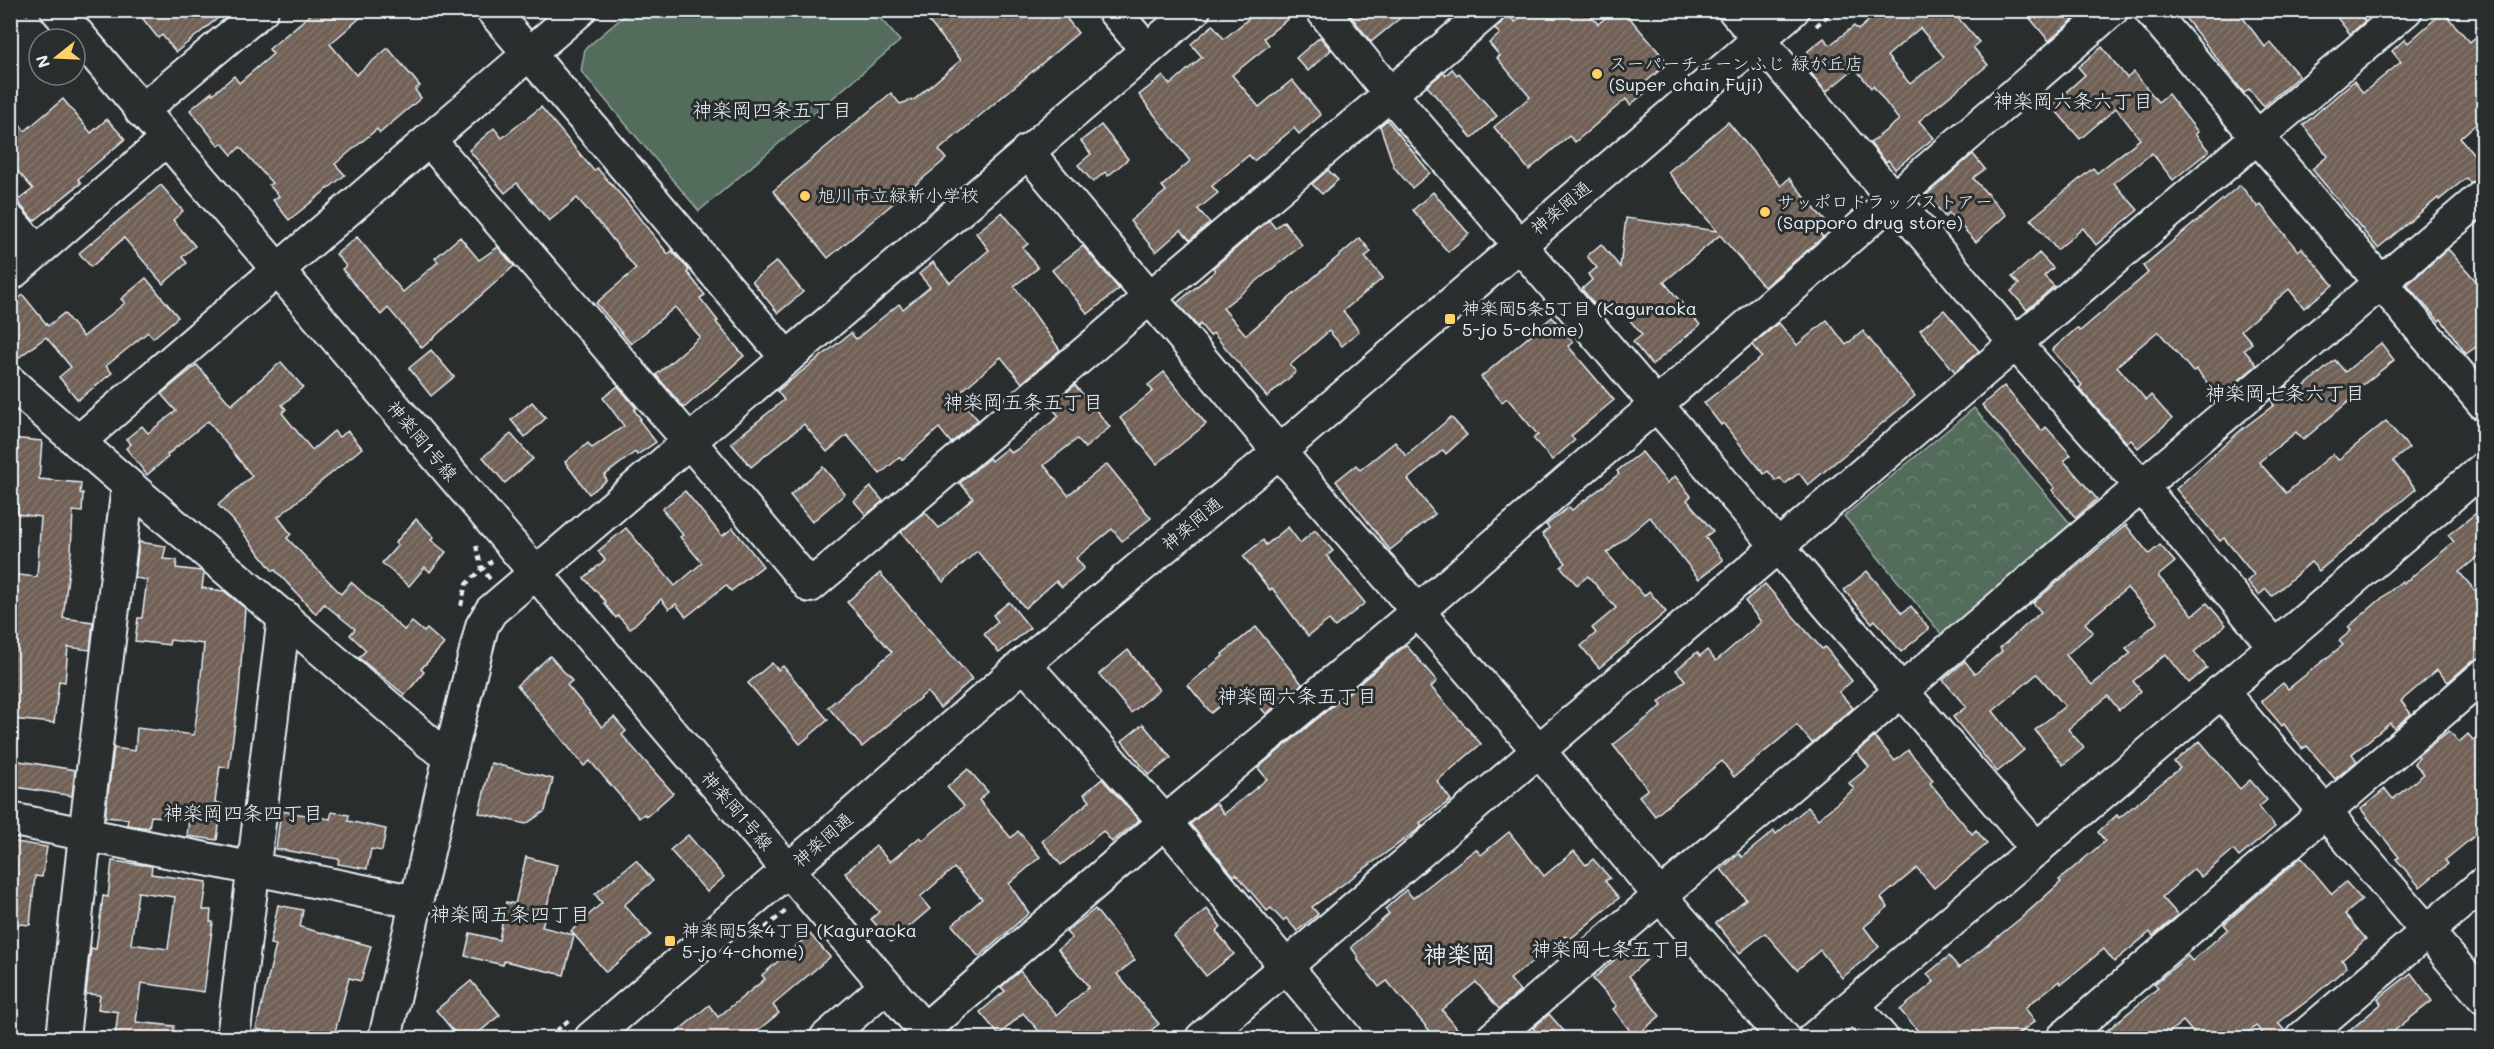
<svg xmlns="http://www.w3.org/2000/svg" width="2494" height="1049" font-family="Mali,'Klee One',sans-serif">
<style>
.grass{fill:#526c5b;stroke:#9daeaa;stroke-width:1.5}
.park{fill:url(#park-crowns);stroke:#9daeaa;stroke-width:1.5}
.building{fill:url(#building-hatch);stroke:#e8f1f8;stroke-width:1.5;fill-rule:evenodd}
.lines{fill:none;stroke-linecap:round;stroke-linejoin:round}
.minor-casing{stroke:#e8f1f8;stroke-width:36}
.path{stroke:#e8f1f8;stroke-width:4;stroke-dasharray:6 4.5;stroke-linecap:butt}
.minor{stroke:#2a2d2e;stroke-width:32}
.poi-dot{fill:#ffd166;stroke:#2a2d2e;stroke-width:2}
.labels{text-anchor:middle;stroke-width:6;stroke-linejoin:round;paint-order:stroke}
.poi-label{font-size:18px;fill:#e8f1f8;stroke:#2a2d2e;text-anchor:start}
.street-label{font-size:18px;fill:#e8f1f8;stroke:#2a2d2e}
.neighbourhood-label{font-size:20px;fill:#e8f1f8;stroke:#2a2d2e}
.district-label{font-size:24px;font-weight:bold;fill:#e8f1f8;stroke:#2a2d2e}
</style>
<defs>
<pattern id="park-crowns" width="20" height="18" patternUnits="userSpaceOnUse" patternTransform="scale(1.5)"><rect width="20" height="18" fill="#526c5b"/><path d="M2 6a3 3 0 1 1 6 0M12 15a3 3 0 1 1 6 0" fill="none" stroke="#6b8173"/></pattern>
<pattern id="building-hatch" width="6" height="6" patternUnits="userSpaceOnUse" patternTransform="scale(1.5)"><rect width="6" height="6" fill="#6f6056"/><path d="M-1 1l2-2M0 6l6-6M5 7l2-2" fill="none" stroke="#84776f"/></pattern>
</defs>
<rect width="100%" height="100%" fill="#2a2d2e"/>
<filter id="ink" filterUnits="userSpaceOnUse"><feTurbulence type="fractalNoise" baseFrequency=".0167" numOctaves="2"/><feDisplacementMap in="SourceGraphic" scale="12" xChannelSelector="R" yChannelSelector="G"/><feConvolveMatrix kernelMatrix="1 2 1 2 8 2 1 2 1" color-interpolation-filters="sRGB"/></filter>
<g filter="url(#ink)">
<!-- grass -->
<path class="grass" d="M630 11H874L900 41 699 211 581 71 585 49Z"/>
<!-- park -->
<path class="park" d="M1974 408 2074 528 1943 636 1844 516Z"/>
<!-- building -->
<g class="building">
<path d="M136 10H228L176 52 162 35 158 38Z"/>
<path d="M316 10H369L330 44 356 75 388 48 420 86 415 90 421 98 380 133 377 129 335 164 345 175 289 220 273 200 279 196 269 185 272 183 240 147 232 155 222 143 219 146 190 110 212 92 213 94 234 76 239 83 273 54 269 49Z"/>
<path d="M919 10H1060L1078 33 939 150 946 159 828 258 773 191 891 93 900 104 915 99 961 60Z"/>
<path d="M1259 10H1299L1264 38 1269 45 1232 75 1259 107 1292 80 1321 115 1299 134 1294 128 1254 161 1249 155 1212 186 1218 193 1198 209 1210 223 1190 240 1181 230 1156 252 1130 221 1166 191 1162 186 1190 161 1139 95 1163 76 1170 85 1202 57 1191 44 1213 25 1224 39Z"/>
<path d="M1346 10H1410L1371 42Z"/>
<path d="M1529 10H1586L1598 24 1615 10H1623L1668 63 1640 87 1645 93 1630 105 1626 99 1575 142 1569 136 1529 170 1494 127 1530 97 1497 58 1500 56 1489 43 1500 34 1495 29 1501 23 1506 13 1515 22Z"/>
<path d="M1881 10H1951L1979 42 1973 47 1988 65 1919 121 1934 138 1895 169 1888 160 1886 162 1870 143 1899 120 1873 86 1871 88 1855 68 1826 92 1806 67 1808 51 1824 38 1830 45 1854 26 1858 30ZM1920 28 1944 57 1910 84 1887 56Z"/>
<path d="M2023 10H2084L2049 41Z"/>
<path d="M2179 10H2237L2265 47 2270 42 2299 76 2264 106 2249 89 2244 93Z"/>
<path d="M2331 10H2356L2365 21 2350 34Z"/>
<path d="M2443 12 2470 42 2484 30V117L2460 138 2484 166V174L2470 183 2466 178 2439 200 2438 198 2378 248 2312 169 2328 156 2303 125 2354 81 2363 93 2401 62 2392 51 2405 39 2408 43Z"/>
<path d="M1320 37 1331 50 1308 71 1296 58Z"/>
<path d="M2102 47 2127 78 2134 72 2158 102 2168 94 2198 132 2195 134 2209 151 2173 180 2152 153 2114 183 2138 210 2096 245 2083 228 2057 250 2031 219 2093 168 2097 173 2140 139 2116 108 2080 139 2051 105 2085 75 2078 67Z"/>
<path d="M1452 69 1457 75 1459 73 1497 116 1472 138 1427 86 1444 72 1446 75Z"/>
<path d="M63 99 91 133 107 119 125 139 78 179 81 183 34 221 17 201 33 189 10 162V114L25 131Z"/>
<path d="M541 107 594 171 597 168 626 201 668 254 672 251 689 270 687 272 705 295 700 298 718 321 716 322 744 356 684 408 656 375 700 337 675 307 631 344 596 303 636 269 606 231 577 198 549 221 517 183 505 193 469 150 494 128 502 138Z"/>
<path d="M1387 120 1430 173 1412 188 1394 167 1380 126Z"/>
<path d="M1728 122 1781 186 1789 178 1825 221 1816 229 1823 237 1764 287 1720 235 1664 282 1700 325 1652 365 1633 342 1642 335 1616 303 1603 315 1582 289 1592 280 1588 274 1597 268 1587 256 1601 244 1620 267 1626 218 1717 231 1668 172Z"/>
<path d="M1101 125 1128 159 1108 176 1105 172 1093 182 1078 165 1091 154 1081 141Z"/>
<path d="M1973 154 1985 169 1973 178 2006 215 1976 242 1949 213 1945 217 1927 194Z"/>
<path d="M1328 170 1338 180 1322 194 1312 184Z"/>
<path d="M161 185 183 211 173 220 195 246 182 257 187 263 163 284 124 238 91 267 79 253Z"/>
<path d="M2240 185 2258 207 2261 205 2298 251 2302 248 2333 285 2304 308 2289 289 2241 330 2252 343 2244 350 2257 365 2219 397 2196 369 2193 372 2158 331 2117 366 2146 400 2151 395 2172 419 2138 448 2131 440 2127 443 2079 388 2082 385 2052 350 2077 328 2080 331 2148 273 2143 266Z"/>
<path d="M1433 192 1469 234 1448 252 1413 210Z"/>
<path d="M1002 212 1028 244 1023 248 1038 268 1014 286 1060 350 1022 383 1001 357 957 395 978 420 951 443 939 428 902 460 900 457 880 474 847 435 827 452 804 424 751 467 731 443 784 400 777 391 851 333 856 339 899 304 903 309 930 287 919 274 933 262 950 283 989 250 976 233Z"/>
<path d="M1269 220 1275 228 1284 221 1302 245 1223 308 1246 335 1360 238 1371 252 1365 257 1383 278 1343 311 1359 331 1342 346 1329 331 1290 365 1296 372 1267 397 1213 333 1210 336 1200 324 1198 327 1177 303 1215 271 1213 268Z"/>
<path d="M357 237 403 292 438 262 435 258 460 237 479 260 498 247 514 266 422 348 388 308 381 315 342 269 346 266 336 254Z"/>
<path d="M1083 246 1119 289 1088 314 1052 270Z"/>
<path d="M2448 249 2484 290V341L2466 354 2441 319 2439 321 2407 285Z"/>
<path d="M2039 253 2053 268 2044 276 2054 286 2027 310 2011 291 2019 284 2012 277Z"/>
<path d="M777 261 803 292 778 313 752 281Z"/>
<path d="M146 278 178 317 153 338 148 332 106 366 112 373 78 400 59 377 71 367 46 337 10 364V305L23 295 48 326 64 313 83 337 125 303 121 299Z"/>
<path d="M1944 310 1979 351 1955 372 1920 330Z"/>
<path d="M1552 317 1573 342 1568 346 1614 400 1571 436 1575 440 1552 460 1533 438 1538 435 1507 398 1502 402 1481 377Z"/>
<path d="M1827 320 1846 345 1863 331 1915 396 1808 485 1799 473 1785 484 1780 478 1776 481 1768 471 1764 474 1723 423 1721 425 1704 403 1762 357 1752 345 1779 323 1797 345Z"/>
<path d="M2381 343 2394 360 2359 388 2361 391 2303 440 2296 432 2259 462 2286 493 2333 454 2338 460 2386 421 2409 448 2393 461 2416 489 2319 571 2311 562 2272 596 2266 589 2259 595 2247 581 2254 575 2224 538 2220 541 2176 489 2241 430 2274 405 2271 400 2287 386 2294 395 2335 360 2345 372Z"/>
<path d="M431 350 454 377 431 396 409 368Z"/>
<path d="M281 362 303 387 282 405 286 409 282 413 312 450 334 431 339 437 348 431 362 448 278 517 291 534 287 538 341 594 351 582 404 630 412 622 424 632 427 629 444 644 421 669 424 672 405 695 359 658 366 650 350 635 355 629 324 604 316 614 275 570 273 571 232 519 218 505 252 476 208 421 167 455 168 457 147 475 126 448 131 444 126 439 142 426 148 433 176 411 161 394 197 365 231 405Z"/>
<path d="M1164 372 1206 424 1157 464 1120 418 1153 391 1148 385Z"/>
<path d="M1075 385 1110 427 1085 448 1077 439 1044 465 1068 495 1107 464 1151 518 1122 541 1112 529 1076 558 1084 568 1062 587 1056 581 1025 608 977 551 943 582 901 532 925 512 939 528 973 498 960 483 989 458 991 461 1007 448 1011 453 1021 447 1059 416 1050 406Z"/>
<path d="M618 386 636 408 634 410 641 419 639 420 656 442 637 455 635 452 604 476 607 480 589 494 565 462 588 443 592 448 624 426 603 398Z"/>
<path d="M2004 386 2042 431 2046 427 2071 455 2064 461 2097 499 2076 518 2052 490 2055 488 1982 405Z"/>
<path d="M532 402 546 418 525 437 511 420Z"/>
<path d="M1451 417 1467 435 1446 454 1443 450 1408 479 1435 514 1390 550 1336 481 1356 465 1360 470 1395 442 1406 456Z"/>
<path d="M511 434 533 459 505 483 483 457Z"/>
<path d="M10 438 42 441 39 479 81 483 80 493H83L82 512 73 511 71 552 63 618 93 622 90 650 68 647 65 682 59 681 54 723 10 719V574L37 577 41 517 17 514 18 508 10 507Z"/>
<path d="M1642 452 1667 483 1675 476 1691 496 1687 500 1713 531 1705 537 1723 560 1699 579 1650 517 1607 553 1644 596 1649 591 1666 612 1599 668 1581 646 1596 633 1592 628 1616 608 1588 576 1577 585 1561 567 1566 563 1542 534 1549 528 1546 525 1569 507 1572 510 1619 474 1617 471Z"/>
<path d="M823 467 845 494 812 522 790 495Z"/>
<path d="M871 487 883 501 866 515 854 501Z"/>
<path d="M685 491 722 536 733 528 763 566 731 591 726 585 686 617 676 604 669 609 661 599 630 629 618 616 616 618 604 603 606 602 584 578 605 560 598 551 626 528 675 586 702 563 680 537 683 535 662 509Z"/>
<path d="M2484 507V552L2459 572 2484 601V657L2472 661 2448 682 2437 670 2401 701 2411 714 2394 728 2390 723 2352 754 2357 761 2335 779 2307 746 2302 749 2284 724 2282 726 2261 701 2283 683 2288 689 2343 645 2339 641 2351 631 2348 627 2402 581 2404 583 2454 542 2448 535Z"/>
<path d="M416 519 434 537 431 540 446 552 430 572 425 567 409 586 382 563 398 545 395 543Z"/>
<path d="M2126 525 2149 554 2160 545 2175 562 2158 576 2193 615 2207 603 2226 625 2194 652 2207 668 2189 683 2166 654 2133 681 2141 691 2119 710 2108 696 2068 729 2084 748 2063 765 2035 730 2065 706 2037 674 1993 711 2024 750 1997 772 1953 717 1966 707 1943 680 1965 661 1975 674 2002 651 2000 648 2041 612 2033 603ZM2127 588 2158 622 2126 648 2131 653 2092 685 2066 655 2093 632 2085 623Z"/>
<path d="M1288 527 1300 543 1315 530 1333 551 1327 556 1365 603 1335 627 1329 620 1308 636 1272 588 1270 590 1243 556 1263 540 1266 545Z"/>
<path d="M139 542 166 546 163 559 177 560 176 568 201 571 204 573 202 588 224 591 245 608 239 692 229 768 220 766 215 802 222 804 217 840 187 836 189 819 151 816 149 828 127 825 128 819 105 817 114 748 135 751 137 728 194 735 199 698 204 644 170 640 169 645 135 641 138 618H142L147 580 135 578Z"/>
<path d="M1867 571 1902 613 1911 606 1929 629 1901 652 1875 620 1872 623 1844 590Z"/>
<path d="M880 573 972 679 940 708 927 692 862 747 828 707 892 652 847 602Z"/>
<path d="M1765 584 1822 649 1825 647 1852 681 1839 692 1853 708 1812 743 1797 725 1734 777 1722 761 1655 816 1639 796 1648 789 1613 745 1662 706 1659 702 1685 680 1676 670 1697 652 1700 656 1707 650 1716 661 1761 622 1745 601Z"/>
<path d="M1009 602 1030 628 999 653 984 634 998 622 993 615Z"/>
<path d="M1256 627 1302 684 1266 714 1243 687 1211 713 1188 685 1223 656 1222 654Z"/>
<path d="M1406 645 1437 681 1431 687 1481 744 1437 781 1451 800 1420 823 1422 826 1420 828 1312 907 1318 914 1297 931 1286 918 1283 921 1271 908 1267 911 1236 874 1234 876 1190 824 1216 803 1224 814 1267 779 1258 768Z"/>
<path d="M1128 650 1159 690 1131 713 1099 674Z"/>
<path d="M550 656 572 681 567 685 602 727 614 717 626 731 622 735 673 793 647 816 644 814 639 818 590 761 584 766 517 685Z"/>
<path d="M772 663 778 670 783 666 828 720 800 744 748 683Z"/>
<path d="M1143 724 1171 758 1149 775 1122 741Z"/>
<path d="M2449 731 2459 742 2468 734 2473 740 2484 731V828L2445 860 2448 864 2420 887 2396 859 2399 857 2361 809 2385 789 2393 799 2424 774 2414 763 2419 758 2417 756Z"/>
<path d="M1875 737 1895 761 1908 750 1933 780 1930 783 1972 834 1976 830 1987 844 1934 888 1917 868 1881 898 1888 907 1864 927 1879 947 1842 978 1820 950 1797 970 1765 933 1740 953 1716 923 1746 899 1721 869 1739 854 1742 857 1774 831 1776 834 1808 807 1818 819 1854 789 1849 783 1869 767 1857 752Z"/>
<path d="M2200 741 2240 789 2250 780 2267 800 2259 807 2275 827 2239 857 2233 850 2201 877 2194 869 2162 897 2178 915 2153 936 2150 932 2114 962 2104 949 2061 984 2059 981 2025 1008 2035 1021 2013 1038H1924L1900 1010 1934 982 1927 974 1949 956 1959 968 2021 918 2061 882 2059 880 2105 841 2098 832 2117 815 2119 818 2180 768 2174 762Z"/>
<path d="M13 760 75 770 72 796 10 786Z"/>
<path d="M491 763 553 779 545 811 526 824 479 813Z"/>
<path d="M968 769 988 792 979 800 1011 838 1018 831 1040 857 1009 884 1029 913 979 957 952 925 982 899 954 868 920 897 930 909 891 942 871 919 879 912 845 873 876 846 890 862 920 837 923 840 964 806 947 787Z"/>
<path d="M1102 779 1139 820 1112 842 1103 831 1061 865 1042 841 1090 801 1084 794Z"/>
<path d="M281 811 330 819 332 812 349 815 348 821 386 829 382 851 371 849 367 869 338 864 339 859 276 849Z"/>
<path d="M1509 832 1544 876 1574 851 1586 865 1593 859 1610 878 1605 881 1619 898 1569 940 1565 936 1510 979 1520 991 1499 1009 1476 982 1442 1010 1459 1031 1450 1038H1436L1387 981 1379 987 1357 959 1359 958 1351 947 1389 914 1385 909 1406 890 1413 898 1476 849 1481 855Z"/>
<path d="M688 835 724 877 707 892 670 850Z"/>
<path d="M10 841 47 847 42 877 35 876 30 925 10 923Z"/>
<path d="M526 857 557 865 542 927 574 935 564 975 504 961 503 965 465 956 470 933 499 940 506 902 515 904Z"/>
<path d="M2301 857 2332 894 2346 882 2362 900 2345 914 2366 939 2342 960 2347 967 2311 998 2278 1023 2285 1031 2284 1038H2267L2256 1026 2241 1038H2198L2183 1021 2162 1038H2098L2158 988 2154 984 2188 956 2192 961 2228 929 2224 924Z"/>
<path d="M636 860 653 881 624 905 651 935 606 972 571 931 602 903 595 894Z"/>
<path d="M112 861 152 866 151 874 207 882 203 910H211L210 922H213L204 992 141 983 136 1022 174 1026 173 1038H115L118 1012 98 1009 100 995 86 994 91 948 96 949 103 896 108 897ZM138 892 175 897 168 949 131 944Z"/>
<path d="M278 905 303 910 300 927 371 946 361 981 349 978 334 1036 327 1034 326 1038H296L256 1029 276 945 270 944Z"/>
<path d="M1095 909 1135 960 1117 974 1159 1024 1141 1038H1045L1023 1013 999 1035 980 1012 1005 991 1001 987 1020 971 1057 1015 1089 987 1058 949 1072 938 1066 932Z"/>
<path d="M1207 909 1221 927 1216 931 1234 954 1206 976 1174 936Z"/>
<path d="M810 934 830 957 773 1005 779 1013 748 1038H670L709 1005 718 1017 765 979 762 975Z"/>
<path d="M1636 941 1650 957 1629 976 1660 1016 1635 1037 1613 1009 1617 1006 1593 979Z"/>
<path d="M2411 973 2432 1001 2385 1038H2341L2381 1004 2378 999Z"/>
<path d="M471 981 500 1015 472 1038H459L436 1010Z"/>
<path d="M1549 1014 1570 1038H1542L1533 1028Z"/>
</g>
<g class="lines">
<defs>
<g id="minor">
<path d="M57 10 931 1038"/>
<path d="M492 10 787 358"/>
<path d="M1113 10 1147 50"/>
<path d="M1322 10 1391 95 2037 849"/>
<path d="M1734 10 2016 344 2142 487 2274 646"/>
<path d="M2150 10 2484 404"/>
<path d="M141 111 262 10"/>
<path d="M429 140 690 442 810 586 1489 10"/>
<path d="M1027 151 1264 434 1539 751 1661 897 1784 1038"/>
<path d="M10 221 36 251"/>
<path d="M10 275 166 140"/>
<path d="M10 382C148 505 291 622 430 743L450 756"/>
<path d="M78 442 580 10"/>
<path d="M1024 664 1165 822 1346 1038"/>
<path d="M2221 691 2484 998"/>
<path d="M10 819 416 902"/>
<path d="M1854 1006 1882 1038"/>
<path d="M924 1030 1165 822 1418 611 2112 10"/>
<path d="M63 1038 85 835 128 486"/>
<path d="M233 1038 284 616"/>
<path d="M385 1038 450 756 482 626 491 611 1194 10"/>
<path d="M591 1038 816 846 1024 664 1280 451 1793 10"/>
<path d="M826 1038 886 986"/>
<path d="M1202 1038 2406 10"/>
<path d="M1493 1038 2484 195"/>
<path d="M1814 1038 2484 468"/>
<path d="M2063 1038 2484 675"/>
<path d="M2302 1038 2484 883"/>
</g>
</defs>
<!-- minor casing -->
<use href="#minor" class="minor-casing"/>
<!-- path -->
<g class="path">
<path d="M25 10 31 18"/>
<path d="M1816 26 1834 10"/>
<path d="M490 579 482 569 492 561"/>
<path d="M461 606 466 584 482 569 476 546"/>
<path d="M765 928 787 910"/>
<path d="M548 1038 570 1019"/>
</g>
<!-- minor -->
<use href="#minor" class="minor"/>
</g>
</g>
<!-- markers -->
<g class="poi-dot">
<circle cx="1597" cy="74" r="6"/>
<circle cx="805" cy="196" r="6"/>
<circle cx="1765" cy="212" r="6"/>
<rect x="1444" y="313" width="12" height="12" rx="3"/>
<rect x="664" y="935" width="12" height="12" rx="3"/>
</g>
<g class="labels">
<!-- poi labels -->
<g class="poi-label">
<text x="1609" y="70">スーパーチェーンふじ 緑が丘店<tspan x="1609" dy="21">(Super chain Fuji)</tspan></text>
<text x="817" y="202">旭川市立緑新小学校</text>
<text x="1777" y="208">サッポロドラッグストアー<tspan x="1777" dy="21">(Sapporo drug store)</tspan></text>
<text x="1462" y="315">神楽岡5条5丁目 (Kaguraoka<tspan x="1462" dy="21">5-jo 5-chome)</tspan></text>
<text x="682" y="937">神楽岡5条4丁目 (Kaguraoka<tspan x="682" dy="21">5-jo 4-chome)</tspan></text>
</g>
<!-- street labels -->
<g class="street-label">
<text transform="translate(1561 208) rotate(-40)" y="6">神楽岡通</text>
<text transform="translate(422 441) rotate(50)" y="6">神楽岡1号線</text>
<text transform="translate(1192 524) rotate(-40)" y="6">神楽岡通</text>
<text transform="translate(737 811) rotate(49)" y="6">神楽岡1号線</text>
<text transform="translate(823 840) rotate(-41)" y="6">神楽岡通</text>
</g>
<!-- neighbourhood labels -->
<g class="neighbourhood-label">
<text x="2073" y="108">神楽岡六条六丁目</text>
<text x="772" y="117">神楽岡四条五丁目</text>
<text x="2285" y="400">神楽岡七条六丁目</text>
<text x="1023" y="409">神楽岡五条五丁目</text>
<text x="1297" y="703">神楽岡六条五丁目</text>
<text x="243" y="820">神楽岡四条四丁目</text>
<text x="510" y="921">神楽岡五条四丁目</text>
<text x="1611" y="956">神楽岡七条五丁目</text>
</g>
<!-- district labels -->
<g class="district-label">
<text x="1459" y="963">神楽岡</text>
</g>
</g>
<!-- margin -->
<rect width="2494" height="1049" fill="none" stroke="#2a2d2e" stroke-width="36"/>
<rect x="18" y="18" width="2458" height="1013" fill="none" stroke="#e8f1f8" stroke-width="2" filter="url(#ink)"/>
<!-- north arrow -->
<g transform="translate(57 57) rotate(252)"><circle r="28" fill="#2a2d2e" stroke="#767b7f" stroke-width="1.5"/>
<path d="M0-4.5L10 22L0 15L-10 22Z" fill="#ffd166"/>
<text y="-9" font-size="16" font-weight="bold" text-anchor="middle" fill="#e8f1f8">N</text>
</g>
</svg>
